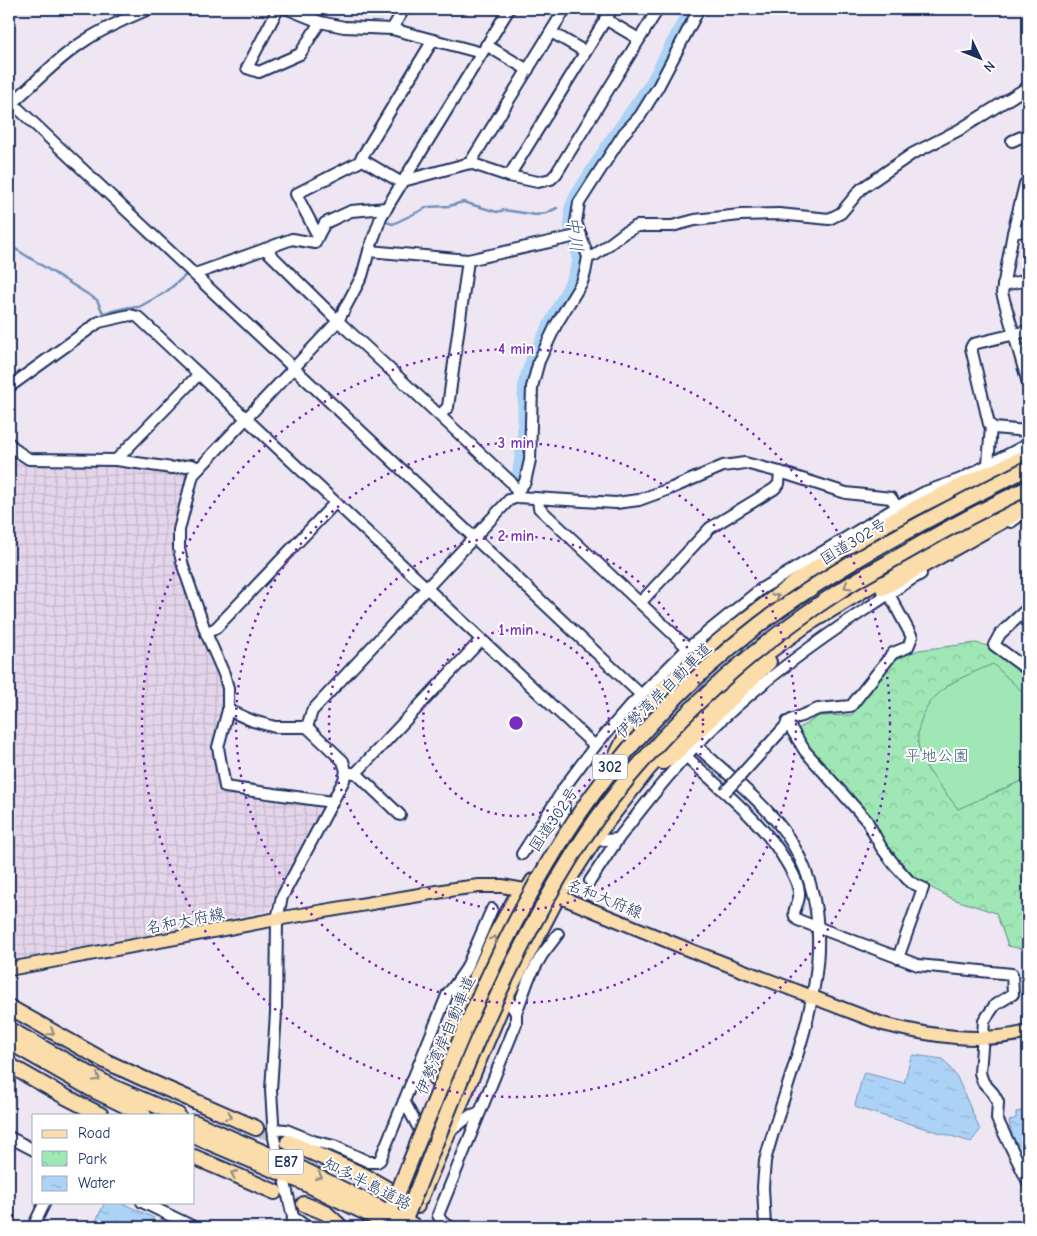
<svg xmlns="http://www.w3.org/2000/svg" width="1037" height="1236" font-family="'Comic Neue','Klee One',sans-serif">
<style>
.industrial{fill:url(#industrial-grid)}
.park{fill:url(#park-crowns);stroke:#5d8b89}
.garden{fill:#9fe7b4;stroke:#5d8b89}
.water{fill:url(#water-ripples);stroke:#7291b9}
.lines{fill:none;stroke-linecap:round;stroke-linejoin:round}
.stream{stroke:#7291b9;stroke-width:2.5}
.river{stroke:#acd2f5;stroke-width:14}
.minor-tunnel{stroke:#c5c1d5;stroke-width:10;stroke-dasharray:10 5;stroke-linecap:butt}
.highway-tunnel{stroke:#c5c1d5;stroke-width:14;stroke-dasharray:14 7;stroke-linecap:butt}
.minor-casing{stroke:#1b2f5e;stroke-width:14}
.major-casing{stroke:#1b2f5e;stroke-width:16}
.highway-casing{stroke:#1b2f5e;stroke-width:18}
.minor{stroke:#fff;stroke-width:10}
.major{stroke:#fbddab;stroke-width:12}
.highway{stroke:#fbddab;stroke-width:14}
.minor-bridge-casing{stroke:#1b2f5e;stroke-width:14;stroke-linecap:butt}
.highway-bridge-casing{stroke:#1b2f5e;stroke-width:18;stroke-linecap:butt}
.minor-bridge{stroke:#fff;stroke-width:10}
.highway-bridge{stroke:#fbddab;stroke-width:14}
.oneway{stroke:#8b8684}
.ring{fill:none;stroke:#7b2cbf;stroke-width:2.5;stroke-dasharray:2.5 5}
.labels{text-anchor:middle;stroke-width:4;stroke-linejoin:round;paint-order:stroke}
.shield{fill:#fff;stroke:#5f6d8e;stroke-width:1}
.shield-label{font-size:15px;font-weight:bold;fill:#1b2f5e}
.street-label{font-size:16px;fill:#1b2f5e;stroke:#fff}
.park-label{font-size:16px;fill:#3c5d74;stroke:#fff}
.water-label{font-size:18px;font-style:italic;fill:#3f5884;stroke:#fff}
.centre{fill:#7b2cbf;stroke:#fff;stroke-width:2.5}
.ring-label{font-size:15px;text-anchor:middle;font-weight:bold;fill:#7b2cbf;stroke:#fff;stroke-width:4;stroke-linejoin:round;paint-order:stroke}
</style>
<defs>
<pattern id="industrial-grid" width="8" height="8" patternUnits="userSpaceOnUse" patternTransform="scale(1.25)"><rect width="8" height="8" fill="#e4d5eb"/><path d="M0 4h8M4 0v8" fill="none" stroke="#c3b7cc"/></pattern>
<pattern id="park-crowns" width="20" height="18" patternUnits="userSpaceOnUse" patternTransform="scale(1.25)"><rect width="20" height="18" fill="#9fe7b4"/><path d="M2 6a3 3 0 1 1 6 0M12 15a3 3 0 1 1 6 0" fill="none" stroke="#88c69d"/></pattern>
<pattern id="water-ripples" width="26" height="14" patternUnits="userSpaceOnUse" patternTransform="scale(1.25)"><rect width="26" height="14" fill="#acd2f5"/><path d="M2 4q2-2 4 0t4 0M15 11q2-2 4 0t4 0" fill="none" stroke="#93b5d4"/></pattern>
</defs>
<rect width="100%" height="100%" fill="#efe6f3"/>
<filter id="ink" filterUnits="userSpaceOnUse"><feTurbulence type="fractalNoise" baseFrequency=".02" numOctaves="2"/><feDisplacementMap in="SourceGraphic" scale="10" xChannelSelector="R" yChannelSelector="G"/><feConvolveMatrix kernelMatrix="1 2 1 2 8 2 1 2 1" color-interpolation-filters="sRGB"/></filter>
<g filter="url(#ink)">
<!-- industrial -->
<path class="industrial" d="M9 449 31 463 36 465 79 461 171 472 186 469 191 473 175 532 224 683V709L217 738 223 790 322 804 324 807 269 911 9 961Z"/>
<!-- park -->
<path class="park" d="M976 643 997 648 1028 670V950L1008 946 996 913 953 899 912 878 899 864 883 842 874 820 837 783 796 730 819 716 852 715 896 659 919 650Z"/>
<!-- garden -->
<path class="garden" d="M993 664 1028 697V778L958 809C949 797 927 771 922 759 911 732 923 705 945 688 955 679 980 670 993 664Z"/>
<!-- water -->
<g class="water">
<path d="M914 1055 943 1059 957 1077 980 1130 971 1142 857 1108 855 1105 863 1074 866 1073 904 1083 911 1057Z"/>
<path d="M1028 1110V1172L1013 1141 1009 1121 1016 1118V1112Z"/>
<path d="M105 1202H120L154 1218 148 1227H93Z"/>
</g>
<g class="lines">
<!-- stream -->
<g class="stream">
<path d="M386 222 393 224 428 207 449 206 463 202 497 212 504 210 536 215 546 213 557 208"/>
<path d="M327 229 352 216 362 215"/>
<path d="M12 240 10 243 14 248 97 300 103 313 130 307H139L166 292 186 275"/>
<path d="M209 274H213L238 264"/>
</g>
<!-- river -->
<path class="river" d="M518 481 524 440 525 383 533 359 574 278 579 263 578 251 571 225V209L576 197 612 140 651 85 691 9"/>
<!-- minor-tunnel -->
<path class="minor-tunnel" d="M637 691 679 730"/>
<!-- highway-tunnel -->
<path class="highway-tunnel" d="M256 1128 288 1142"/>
<defs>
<g id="minor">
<path d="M278 9 247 68 259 72 300 54 320 22 344 27 392 29 482 53"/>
<path d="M288 9 320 22"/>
<path d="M605 19 639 39"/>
<path d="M392 29 404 9"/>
<path d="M551 32 584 51"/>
<path d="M486 45 528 70"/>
<path d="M9 100 637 691"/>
<path d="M12 103C36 82 59 57 86 40 106 27 128 18 149 9"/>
<path d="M1012 141 1028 134"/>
<path d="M361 159 402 183"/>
<path d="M470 163 565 9"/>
<path d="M509 176 612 9"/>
<path d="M403 181 470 163 509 176 538 182 551 179 556 174 658 9"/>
<path d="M1028 181 1025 184 1013 233 1002 293 1028 383"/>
<path d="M387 208 351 211 325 223 318 236 296 194 359 162 433 40"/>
<path d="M1013 233 1028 230"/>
<path d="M265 249 292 239 315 243 318 236"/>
<path d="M369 251 468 260 581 235"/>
<path d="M588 257 595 255 624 233 637 226H672L695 220 740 215 779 214 829 219 841 213 861 189 912 154 959 130 1028 87"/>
<path d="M195 274 265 249 338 321 511 482 517 492 518 497"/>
<path d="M1003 285 1028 280"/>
<path d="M1028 331 973 344 971 348 989 424 994 428 1028 431"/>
<path d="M9 387 99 322 130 315 138 317 595 746"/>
<path d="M440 415 448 407 468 260"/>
<path d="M9 443 17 451 29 459 116 460 172 468 192 465 199 468"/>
<path d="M116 460 199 374"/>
<path d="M988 464 991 426"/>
<path d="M517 492 525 482 530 460 532 387 539 361 556 325 582 282 585 273 588 257 576 222 579 203 624 133 640 116 658 87 699 9"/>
<path d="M538 499 539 508 688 648"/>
<path d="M1011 522 1028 510"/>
<path d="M640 603 710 528 774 489 779 484 780 472"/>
<path d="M1028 608 1000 634 994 645 1028 670"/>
<path d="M206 633 216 628 335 503"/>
<path d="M228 710 253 721 275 727H307L343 761 346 771 344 780 282 897 277 919 276 1013 271 1090 274 1138 276 1147"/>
<path d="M787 722 805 751 867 821 881 847 894 864 910 882 923 888 898 958"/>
<path d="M307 727 312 711 509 500 518 497 616 503 639 500 672 488 723 466 745 463 780 472 846 493 891 498 897 507"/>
<path d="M700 749C727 774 763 802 784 831 858 934 793 1053 765 1161L763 1187 765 1227"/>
<path d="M687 757C717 786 765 824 785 860 791 870 800 884 799 896 799 905 789 913 798 920L918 965 1012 974 1013 994 995 1005 984 1021 980 1073 983 1082 993 1093 998 1102 997 1119 1028 1182"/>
<path d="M352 773H356L400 815"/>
<path d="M356 773 481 640"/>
<path d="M742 774 791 720 818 709 851 706 893 653 908 647 912 637 889 594"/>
<path d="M332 802 225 787 218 747 228 710V688L224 674 206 633 183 566 179 549V530L193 475 338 321 362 276 369 251 381 217 509 9"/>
<path d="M567 827 564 817 563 789 595 746 630 706 688 648 761 589 897 507 925 492 961 479 1028 444"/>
<path d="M593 841 618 839C646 803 675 766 707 734 756 685 811 645 869 607 886 596 903 584 921 574"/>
<path d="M522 854 563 790"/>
<path d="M590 881 618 839"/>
<path d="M452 989 466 969 492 909"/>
<path d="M516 1013 529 978 542 955 558 934"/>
<path d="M404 1101 418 1127"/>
<path d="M273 1129 286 1130 313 1141 334 1146 369 1162H377L380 1160 448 993 452 989 475 982"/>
<path d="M449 1132 471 1115 479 1113"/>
<path d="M9 1137 34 1150"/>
<path d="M285 1183 293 1217 292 1227"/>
<path d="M142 1202 194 1227"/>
<path d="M293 1217 307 1227"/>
<path d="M33 1227 45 1202"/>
<path d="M451 1227 442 1222 438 1215 516 1024V1013L506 996"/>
</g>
<path id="major" d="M9 969 277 919 455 889 479 886H502L558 896 692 951 883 1024C930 1036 981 1044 1028 1032"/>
<g id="highway">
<path d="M883 588 1015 514"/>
<path d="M614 761C618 753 621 745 626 737 648 696 699 657 735 628 789 585 847 544 908 512 947 491 988 474 1028 456"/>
<path d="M663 762 676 753 769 662"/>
<path d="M9 1007 105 1061 142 1078 256 1128"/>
<path d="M9 1029 113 1087 178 1115"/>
<path d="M9 1042 91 1089 144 1115"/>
<path d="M9 1065 62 1095 101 1115"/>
<path d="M436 1080 473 985 495 936 514 901 527 891 533 881"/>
<path d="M194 1122 304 1170 376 1206"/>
<path d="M194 1136 300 1181 372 1216"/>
<path d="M288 1142 365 1176 417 1206"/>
<path d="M194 1157 275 1192"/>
<path d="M420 1199 506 996 558 896 602 828 648 769 713 699 756 661 806 625 927 551 1028 499"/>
<path d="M304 1204 326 1213 341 1227"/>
</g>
</defs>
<!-- minor casing -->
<use href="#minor" class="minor-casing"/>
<!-- major casing -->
<use href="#major" class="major-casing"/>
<!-- highway casing -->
<use href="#highway" class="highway-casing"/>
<!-- minor -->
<use href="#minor" class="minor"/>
<!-- major -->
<use href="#major" class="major"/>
<!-- highway -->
<use href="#highway" class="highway"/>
<defs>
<path id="minor-bridge" d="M725 792 742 774"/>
<g id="highway-bridge">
<path d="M376 1206 416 1227"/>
<path d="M372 1216 391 1227"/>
<path d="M384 1227C438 1095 487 958 564 837 615 756 684 682 760 624 842 562 936 515 1028 468"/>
<path d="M402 1227C436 1144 467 1057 507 976 536 916 569 855 609 802 673 719 750 649 838 592 862 576 888 563 912 549 950 527 989 506 1028 488"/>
</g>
</defs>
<!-- minor-bridge casing -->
<use href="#minor-bridge" class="minor-bridge-casing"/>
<!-- highway-bridge casing -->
<use href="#highway-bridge" class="highway-bridge-casing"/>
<!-- minor-bridge -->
<use href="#minor-bridge" class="minor-bridge"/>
<!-- highway-bridge -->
<use href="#highway-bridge" class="highway-bridge"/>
</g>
<!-- one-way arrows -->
<defs><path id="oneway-chevron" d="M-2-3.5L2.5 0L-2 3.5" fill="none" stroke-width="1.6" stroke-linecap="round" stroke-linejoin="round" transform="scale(1.25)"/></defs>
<g class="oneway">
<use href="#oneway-chevron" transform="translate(847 586) rotate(150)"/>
<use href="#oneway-chevron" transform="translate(776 597) rotate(-34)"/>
<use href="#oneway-chevron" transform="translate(494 939) rotate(-65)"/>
<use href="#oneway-chevron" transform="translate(51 1032) rotate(29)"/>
<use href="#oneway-chevron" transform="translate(97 1078) rotate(29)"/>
<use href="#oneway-chevron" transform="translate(229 1116) rotate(23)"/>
<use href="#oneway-chevron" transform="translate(234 1174) rotate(-157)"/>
<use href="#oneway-chevron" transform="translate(319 1176) rotate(25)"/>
</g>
</g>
<!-- distance rings -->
<g class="ring">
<circle cx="516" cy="723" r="93"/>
<circle cx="516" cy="723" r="187"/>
<circle cx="516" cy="723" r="280"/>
<circle cx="516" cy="723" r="374"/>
</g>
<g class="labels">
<!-- shield labels -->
<g class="shield">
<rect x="592.5" y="754.5" width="35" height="25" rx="4"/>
<rect x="268.5" y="1149.5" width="35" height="25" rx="4"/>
</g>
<g class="shield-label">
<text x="610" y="772">302</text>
<text x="286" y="1167">E87</text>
</g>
<!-- street labels -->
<g class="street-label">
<text transform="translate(853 541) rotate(-31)" y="6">国道302号</text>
<text transform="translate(663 690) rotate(-45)" y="6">伊勢湾岸自動車道</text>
<text transform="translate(553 819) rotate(-56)" y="6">国道302号</text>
<text transform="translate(605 898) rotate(22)" y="6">名和大府線</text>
<text transform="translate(185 920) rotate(-11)" y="6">名和大府線</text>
<text transform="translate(445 1035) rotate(-67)" y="6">伊勢湾岸自動車道</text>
<text transform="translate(368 1183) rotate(27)" y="6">知多半島道路</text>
</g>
<!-- park labels -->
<g class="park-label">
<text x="937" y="761">平地公園</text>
</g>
<!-- water labels -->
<g class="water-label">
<text transform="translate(575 234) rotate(83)" y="6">中川</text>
</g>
</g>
<circle cx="516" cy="723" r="8" class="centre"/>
<g class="ring-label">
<text x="516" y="354">4 min</text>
<text x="516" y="448">3 min</text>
<text x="516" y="541">2 min</text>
<text x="516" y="635">1 min</text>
</g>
<!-- margin -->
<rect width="1037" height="1236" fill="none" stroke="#fff" stroke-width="30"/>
<rect x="15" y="15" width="1007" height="1206" fill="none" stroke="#1b2f5e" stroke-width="2" filter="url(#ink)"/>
<!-- legend -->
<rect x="32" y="1114" width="162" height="90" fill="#ffffff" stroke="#a4acbf"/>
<rect x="42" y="1130" width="25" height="8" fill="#fbddab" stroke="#a4acbf"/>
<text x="78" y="1138" font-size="15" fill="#1b2f5e">Road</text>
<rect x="42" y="1151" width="25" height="15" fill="url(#park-crowns)" stroke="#a4acbf"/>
<text x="78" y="1164" font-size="15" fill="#1b2f5e">Park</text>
<rect x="42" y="1176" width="25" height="15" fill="url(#water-ripples)" stroke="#a4acbf"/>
<text x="78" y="1188" font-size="15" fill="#1b2f5e">Water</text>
<!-- north arrow -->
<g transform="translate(980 58) rotate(133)" stroke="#ffffff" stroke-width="4" paint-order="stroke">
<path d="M0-4L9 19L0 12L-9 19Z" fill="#1b2f5e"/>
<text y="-8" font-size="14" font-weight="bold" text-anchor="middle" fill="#1b2f5e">N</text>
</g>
</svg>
